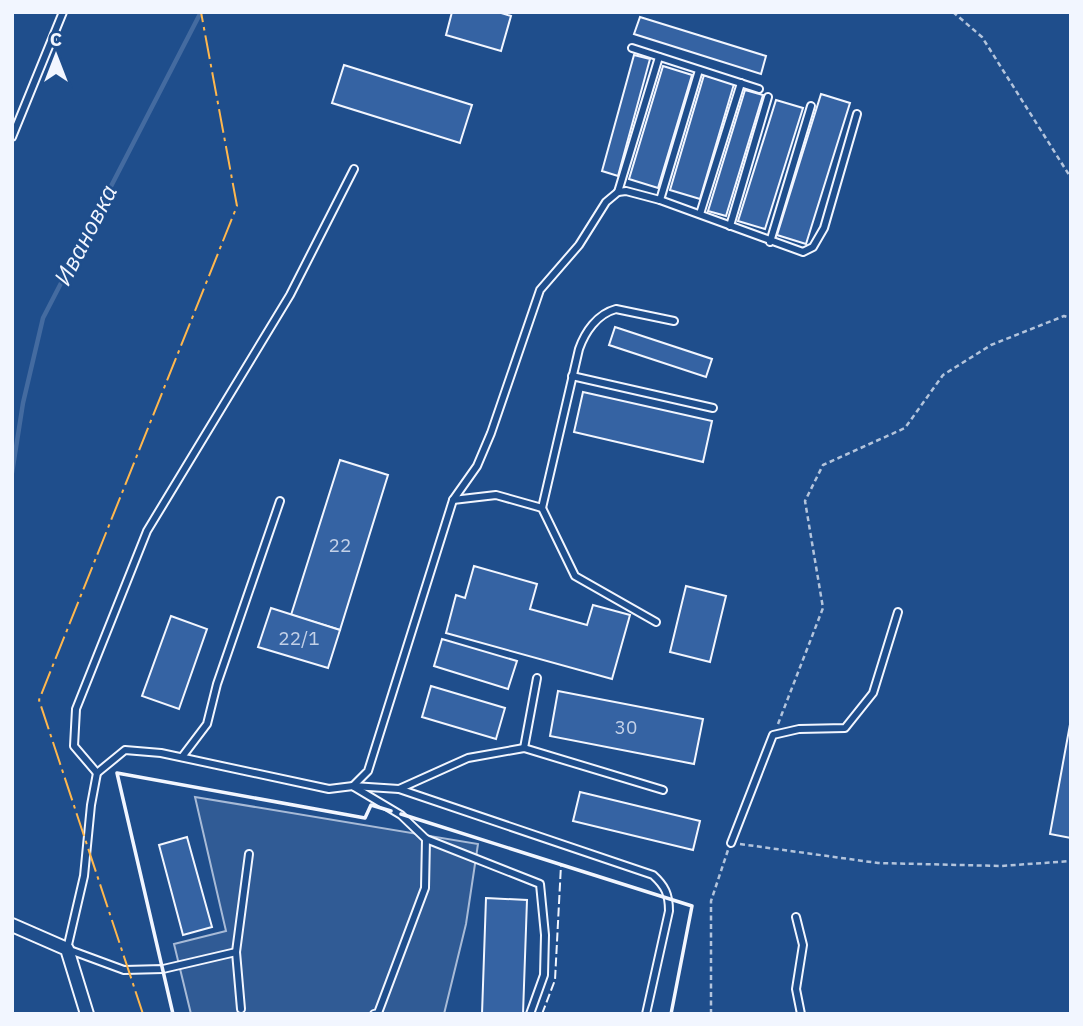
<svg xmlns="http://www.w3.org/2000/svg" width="1083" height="1026" font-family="'IBM Plex Sans',sans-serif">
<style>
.built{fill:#305b95;stroke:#a8bbd7;stroke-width:2}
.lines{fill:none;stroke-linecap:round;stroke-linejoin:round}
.stream{stroke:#446ba0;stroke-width:4.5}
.building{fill:#3563a3;stroke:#f2f6ff;stroke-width:2}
.service-casing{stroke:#f2f6ff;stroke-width:10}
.minor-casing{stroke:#f2f6ff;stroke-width:16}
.path{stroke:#b3c4dc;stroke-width:2.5;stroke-dasharray:5 3.5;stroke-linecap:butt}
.service{stroke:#1f4e8c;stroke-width:6}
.minor{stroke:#1f4e8c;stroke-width:12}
.fence{stroke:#f2f6ff;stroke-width:2;stroke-dasharray:9 3.5;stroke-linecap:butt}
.wall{stroke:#f2f6ff;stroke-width:3.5}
.power{stroke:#ffb74d;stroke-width:2;stroke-dasharray:24 5 3.5 5;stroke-linecap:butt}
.labels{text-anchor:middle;stroke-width:5;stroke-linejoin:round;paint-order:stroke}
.number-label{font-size:19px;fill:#c3d1e8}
.water-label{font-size:24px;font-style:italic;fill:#f2f6ff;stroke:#1f4e8c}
</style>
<rect width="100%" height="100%" fill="#1f4e8c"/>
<!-- built -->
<path class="built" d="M195 797 478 844 466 924 444 1014H191L174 944 226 931Z"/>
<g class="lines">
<!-- stream -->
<path class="stream" d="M12 473 23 403 43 318 201 12"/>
</g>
<!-- building -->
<g class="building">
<path d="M452 12H498L511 16 501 51 446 35Z"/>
<path d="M640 17 766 56 761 74 634 34Z"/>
<path d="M634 55 650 59 618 176 602 171Z"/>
<path d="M344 65 472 105 460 143 332 103Z"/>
<path d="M663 66 692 75 658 188 629 179Z"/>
<path d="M704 75 734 84 700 199 670 190Z"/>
<path d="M745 90 763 95 726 216 708 211Z"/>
<path d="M821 94 850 103 806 244 777 235Z"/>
<path d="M776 100 803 108 765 229 738 221Z"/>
<path d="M615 327 712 359 706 377 609 345Z"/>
<path d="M583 392 712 421 703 462 574 432Z"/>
<path d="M340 460 388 475 340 630 291 615Z"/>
<path d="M474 566 537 584 530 609 587 625 593 605 630 615 612 679 446 633 456 595 465 598Z"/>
<path d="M686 586 726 596 710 662 670 652Z"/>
<path d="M271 608 340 630 328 668 258 647Z"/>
<path d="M171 616 207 629 179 709 142 696Z"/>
<path d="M442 639 517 661 508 689 434 666Z"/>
<path d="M431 686 505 708 496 739 422 717Z"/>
<path d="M558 691 703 719 694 764 550 736Z"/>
<path d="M1071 719V838L1050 834Z"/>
<path d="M580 792 700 821 693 850 573 821Z"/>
<path d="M187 837 212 927 183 935 159 845Z"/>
<path d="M486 898 527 900 523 1014H482Z"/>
</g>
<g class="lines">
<defs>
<g id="service">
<path d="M632 48 759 89"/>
<path d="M12 137 63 12"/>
<path d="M618 192 659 57"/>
<path d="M660 200 699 70"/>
<path d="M700 214 741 83"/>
<path d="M730 226 768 97"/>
<path d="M770 242 811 106"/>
<path d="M572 376 713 408"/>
<path d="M453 500 496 495 542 508 575 576 656 622"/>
<path d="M542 508 579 349C585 332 597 314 616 309L674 321"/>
<path d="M524 748 537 678"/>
<path d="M182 757 207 724 217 684 280 501"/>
<path d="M97 773 74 746 76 709 147 531 290 295 354 169"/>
<path d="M353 786 368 771 453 500 477 466 491 433 540 290 579 245 606 202 618 192 626 191 660 200 803 252 813 247 824 228 857 114"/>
<path d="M354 787 401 815 426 839 540 884 545 935 544 975 530 1014"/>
<path d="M399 789 653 875C665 886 669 894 669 911L646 1014"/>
<path d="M731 843 773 735 799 729 845 728 873 693 898 612"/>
<path d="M796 917 803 945 796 989 801 1014"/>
<path d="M236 952 163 969 124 970 67 949 84 876 91 805 97 773 125 750 161 753 329 789 353 786 399 789 468 758 524 748 663 790"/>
<path d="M241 1009 236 952 249 854"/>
<path d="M374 1014 378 1013 425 888 426 839"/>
</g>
<path id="minor" d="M12 925 67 949 87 1014"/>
</defs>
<!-- service casing -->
<use href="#service" class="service-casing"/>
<!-- minor casing -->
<use href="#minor" class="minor-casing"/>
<!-- path -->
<g class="path">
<path d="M953 12 982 37 1071 178"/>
<path d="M778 724 823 608 805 501 823 465 905 428 943 375 991 345 1064 316 1071 318"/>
<path d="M740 844 878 863 1001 866 1071 861"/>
<path d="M711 1014V901L728 850"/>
</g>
<!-- service -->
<use href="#service" class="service"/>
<!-- minor -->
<use href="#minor" class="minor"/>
<!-- fence -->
<path class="fence" d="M542 1014 555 980 561 865"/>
<!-- wall -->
<g class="wall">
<path d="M401 814 692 906 671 1014"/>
<path d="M173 1014 117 773 365 818 371 805 391 811"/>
</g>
<!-- power -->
<path class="power" d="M143 1014 39 700 237 206 201 12"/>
</g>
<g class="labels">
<!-- number labels -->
<g class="number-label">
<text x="340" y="552">22</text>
<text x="299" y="645">22/1</text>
<text x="626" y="734">30</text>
</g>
<!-- water labels -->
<g class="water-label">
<text transform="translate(86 235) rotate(-63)" y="8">Ивановка</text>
</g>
</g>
<!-- border -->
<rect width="1083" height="1026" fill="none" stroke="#f2f6ff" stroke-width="28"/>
<!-- north arrow -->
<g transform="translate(56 56)" stroke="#1f4e8c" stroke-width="5" paint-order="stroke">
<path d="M0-5L12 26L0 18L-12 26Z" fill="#f2f6ff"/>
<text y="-10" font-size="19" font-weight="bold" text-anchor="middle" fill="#f2f6ff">С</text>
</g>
</svg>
